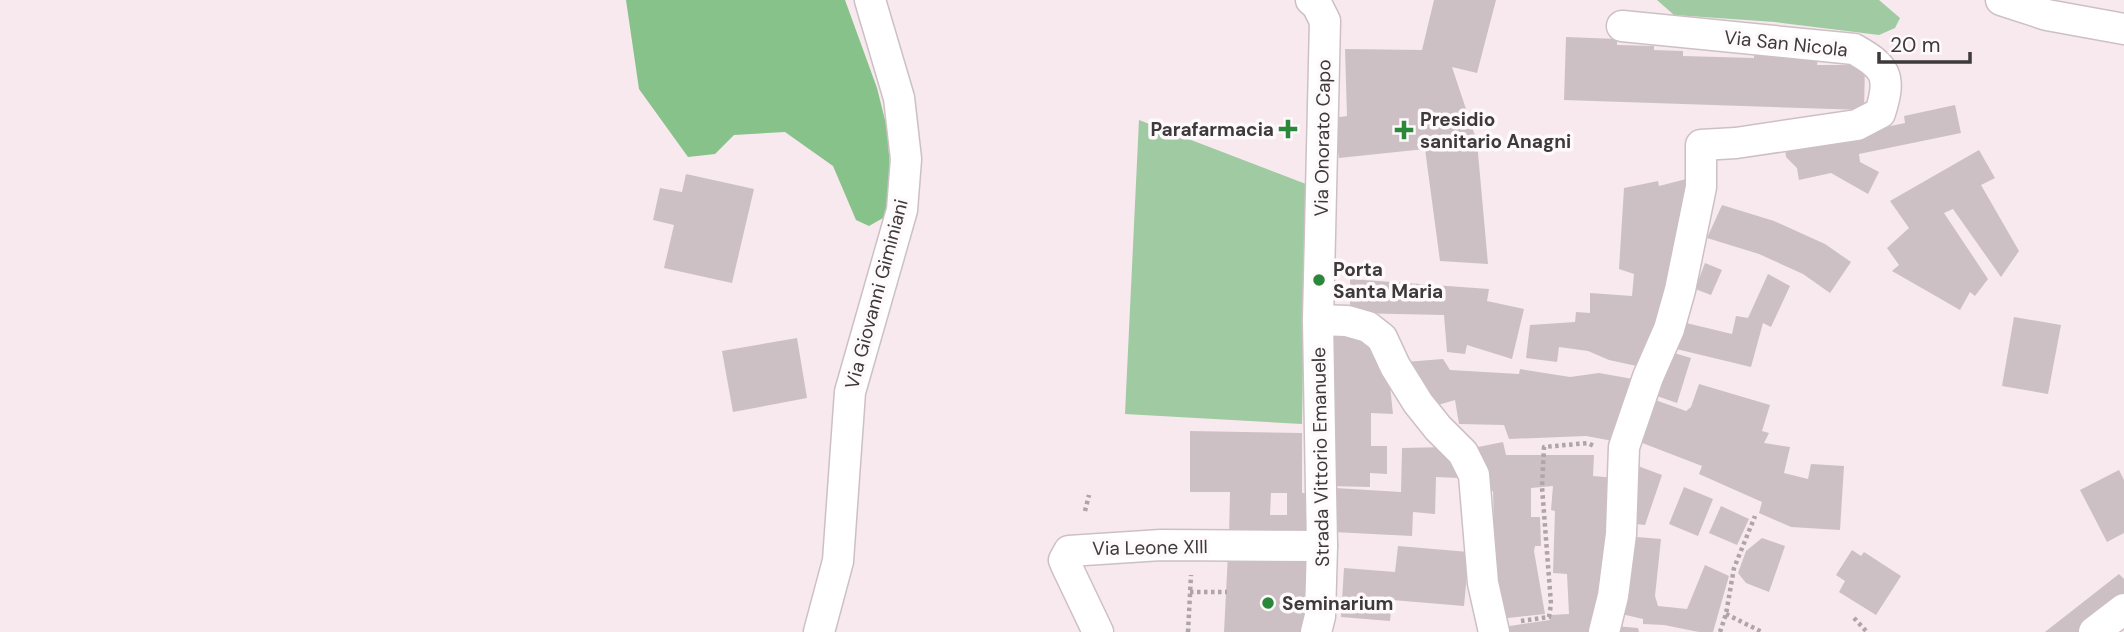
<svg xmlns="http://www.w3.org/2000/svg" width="2124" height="632" font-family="'DM Sans',sans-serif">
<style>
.green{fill:#a0caa1}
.forest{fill:#87c28a}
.building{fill:#cdc0c5;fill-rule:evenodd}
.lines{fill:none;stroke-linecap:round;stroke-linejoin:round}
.minor-casing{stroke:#cdc0c4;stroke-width:33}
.path{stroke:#afa4a8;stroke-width:4.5;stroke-dasharray:3.5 3.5;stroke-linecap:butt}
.minor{stroke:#fff;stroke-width:30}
.poi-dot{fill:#2b8739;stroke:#fef9fb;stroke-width:2.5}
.labels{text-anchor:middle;stroke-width:7;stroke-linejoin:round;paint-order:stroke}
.street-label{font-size:19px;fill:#3e393b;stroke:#fef9fb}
.poi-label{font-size:19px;font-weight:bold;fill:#3e393b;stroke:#fef9fb;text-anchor:start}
</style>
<rect width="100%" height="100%" fill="#f7e9ee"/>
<!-- green -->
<g class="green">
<path d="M1657 0H1879L1900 18 1895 28 1879 35 1775 22 1674 15Z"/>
<path d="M1139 120 1306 184 1302 424 1125 414Z"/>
</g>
<!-- forest -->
<path class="forest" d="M626 0H845L877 88 887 128 892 195 883 218 869 226 856 220 833 166 785 132 734 135 715 154 688 157 639 89Z"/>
<!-- building -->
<g class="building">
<path d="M1434 0H1496L1477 73 1452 67 1477 142 1488 264 1440 261 1425 149 1339 158 1333 118 1347 116 1345 49 1422 50Z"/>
<path d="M1566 37 1617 39V45L1654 46V50L1683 51V56L1754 58V51L1818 57 1817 65H1865L1864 110 1564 100Z"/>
<path d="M1955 105 1961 133 1859 154 1860 162 1879 172 1868 194 1831 173 1799 180 1797 168 1786 157 1785 148 1905 123 1904 116Z"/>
<path d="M1979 150 1995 178 1981 185 2019 251 2001 277 1953 209 1944 213 1988 279 1975 296 1970 292 1960 310 1892 271 1899 265 1887 248 1909 228 1890 201Z"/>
<path d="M686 174 754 189 732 283 664 268 674 225 653 220 660 188 682 192Z"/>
<path d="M1698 176 1646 368 1609 360 1588 351 1559 347 1557 362 1526 358 1530 325 1575 322 1576 312 1590 313V293L1632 296 1634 274 1619 269 1624 188 1658 181 1659 186Z"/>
<path d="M1722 205 1774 221 1825 244 1851 262 1830 293 1803 274 1759 254 1707 238Z"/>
<path d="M1705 263 1722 270 1711 295 1695 289Z"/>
<path d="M1768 274 1790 286 1771 327 1763 323 1751 367 1672 348 1678 321 1732 334 1736 316 1748 318Z"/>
<path d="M1350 279 1489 289 1487 301 1524 309 1512 359 1467 345 1465 354 1447 352 1444 315 1350 313Z"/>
<path d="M2014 317 2061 325 2048 394 2002 386Z"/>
<path d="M1329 334 1373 338 1388 367 1393 414 1371 413V446H1387V474L1370 473V487L1329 486Z"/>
<path d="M797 338 807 398 733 412 722 351Z"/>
<path d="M1664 350 1691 358 1677 403 1651 394Z"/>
<path d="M1443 359 1450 370 1519 374 1520 369 1570 377 1599 373 1633 379 1613 441 1586 436 1509 439 1504 425 1459 424 1455 400 1431 407 1405 362Z"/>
<path d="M1699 384 1770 405 1762 431 1769 433 1764 443 1790 447 1784 473 1808 479 1811 464 1844 466 1840 530 1791 527 1759 513 1762 502 1699 474 1702 466 1632 439 1647 397 1686 411 1691 407Z"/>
<path d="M1190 431 1302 433V493H1312L1311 538 1229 537 1230 492H1190ZM1271 493H1287V515H1270Z"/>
<path d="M1503 442 1506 455H1594L1593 476 1616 478 1597 632H1503V627L1550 620V615L1569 614 1567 574 1553 573 1555 511 1551 510 1553 486 1531 488V517H1540L1541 546H1535L1534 551 1545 614 1499 619 1496 592 1493 491 1487 493 1478 447Z"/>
<path d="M1448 447 1459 464 1458 478 1436 477 1435 514 1413 512 1412 536 1333 532 1335 488 1401 492 1402 448Z"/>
<path d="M1630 463 1662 475 1645 525 1626 523Z"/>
<path d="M2119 470 2124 480V533L2107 542 2080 490Z"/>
<path d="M1684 487 1713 499 1698 536 1669 524Z"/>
<path d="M1721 506 1749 519 1737 545 1709 533Z"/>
<path d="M1624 536 1661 539 1655 596 1658 606 1687 609 1705 565 1729 576 1713 632H1699L1664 625 1643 624V619L1617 613Z"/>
<path d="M1762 538 1785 546 1769 592 1746 583 1738 573 1746 551Z"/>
<path d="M1398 546 1469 552 1464 606 1392 600 1390 621 1341 617 1344 568 1395 572Z"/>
<path d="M1852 550 1861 556 1864 552 1901 576 1876 615 1839 592 1845 581 1836 575Z"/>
<path d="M1228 554 1314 555 1305 632H1224Z"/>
<path d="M2119 574 2124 579V596L2078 632H2045Z"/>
<path d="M1616 626 1638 628 1639 632H1614Z"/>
</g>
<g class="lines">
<defs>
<g id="minor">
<path d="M1311 0 1317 5 1325 21 1318 320 1322 546 1320 616 1316 632"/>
<path d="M2001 0 2047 15 2124 29"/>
<path d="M1318 320 1347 321 1368 327 1382 338 1395 366 1418 403 1438 428 1463 453 1474 475 1483 583 1494 632"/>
<path d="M819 632 838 561 850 392 902 210 906 159 899 98 870 0"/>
<path d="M1098 632 1067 567 1064 560 1069 551 1161 545 1322 546"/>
<path d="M1604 632 1613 596 1621 534 1624 447 1648 377 1669 329 1680 290 1701 187V145L1736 143 1857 125 1880 113C1892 76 1886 67 1854 49L1622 26"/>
<path d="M2094 632 2124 609"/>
</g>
</defs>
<!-- minor casing -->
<use href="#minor" class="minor-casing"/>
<!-- path -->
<g class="path">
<path d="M1085 511 1089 495"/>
<path d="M1190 592H1227"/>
<path d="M1726 614 1762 632"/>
<path d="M1854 618 1867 632"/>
<path d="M1521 621 1549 617 1551 604 1542 487 1544 447 1588 443 1596 447"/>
<path d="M1188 632 1191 575"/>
<path d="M1720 632 1726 614 1734 568 1755 516"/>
</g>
<!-- minor -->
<use href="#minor" class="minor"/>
</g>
<!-- markers -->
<g class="poi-dot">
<path d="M1284.5 118.5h7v7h7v7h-7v7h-7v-7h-7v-7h7z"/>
<path d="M1400.5 119.5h7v7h7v7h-7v7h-7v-7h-7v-7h7z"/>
<circle cx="1319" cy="280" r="7"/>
<circle cx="1268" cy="603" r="7"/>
</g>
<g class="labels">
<!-- street labels -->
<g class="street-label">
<text transform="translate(1786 43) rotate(6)" y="7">Via San Nicola</text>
<text transform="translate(1322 138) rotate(-89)" y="7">Via Onorato Capo</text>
<text transform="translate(876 294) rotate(-75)" y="7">Via Giovanni Giminiani</text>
<text transform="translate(1320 457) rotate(-91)" y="7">Strada Vittorio Emanuele</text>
<text transform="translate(1150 547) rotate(-1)" y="7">Via Leone XIII</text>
</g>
<!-- poi labels -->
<g class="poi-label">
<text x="1420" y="126">Presidio<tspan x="1420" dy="22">sanitario Anagni</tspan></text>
<text x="1274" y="136" text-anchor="end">Parafarmacia</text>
<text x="1333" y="276">Porta<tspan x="1333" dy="22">Santa Maria</tspan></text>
<text x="1282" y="610">Seminarium</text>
</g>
</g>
<!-- scale -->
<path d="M1879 52v10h91v-10" fill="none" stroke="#3e393b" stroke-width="3.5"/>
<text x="1890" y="52" font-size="21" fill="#3e393b" stroke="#fef9fb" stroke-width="5" paint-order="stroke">20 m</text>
</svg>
